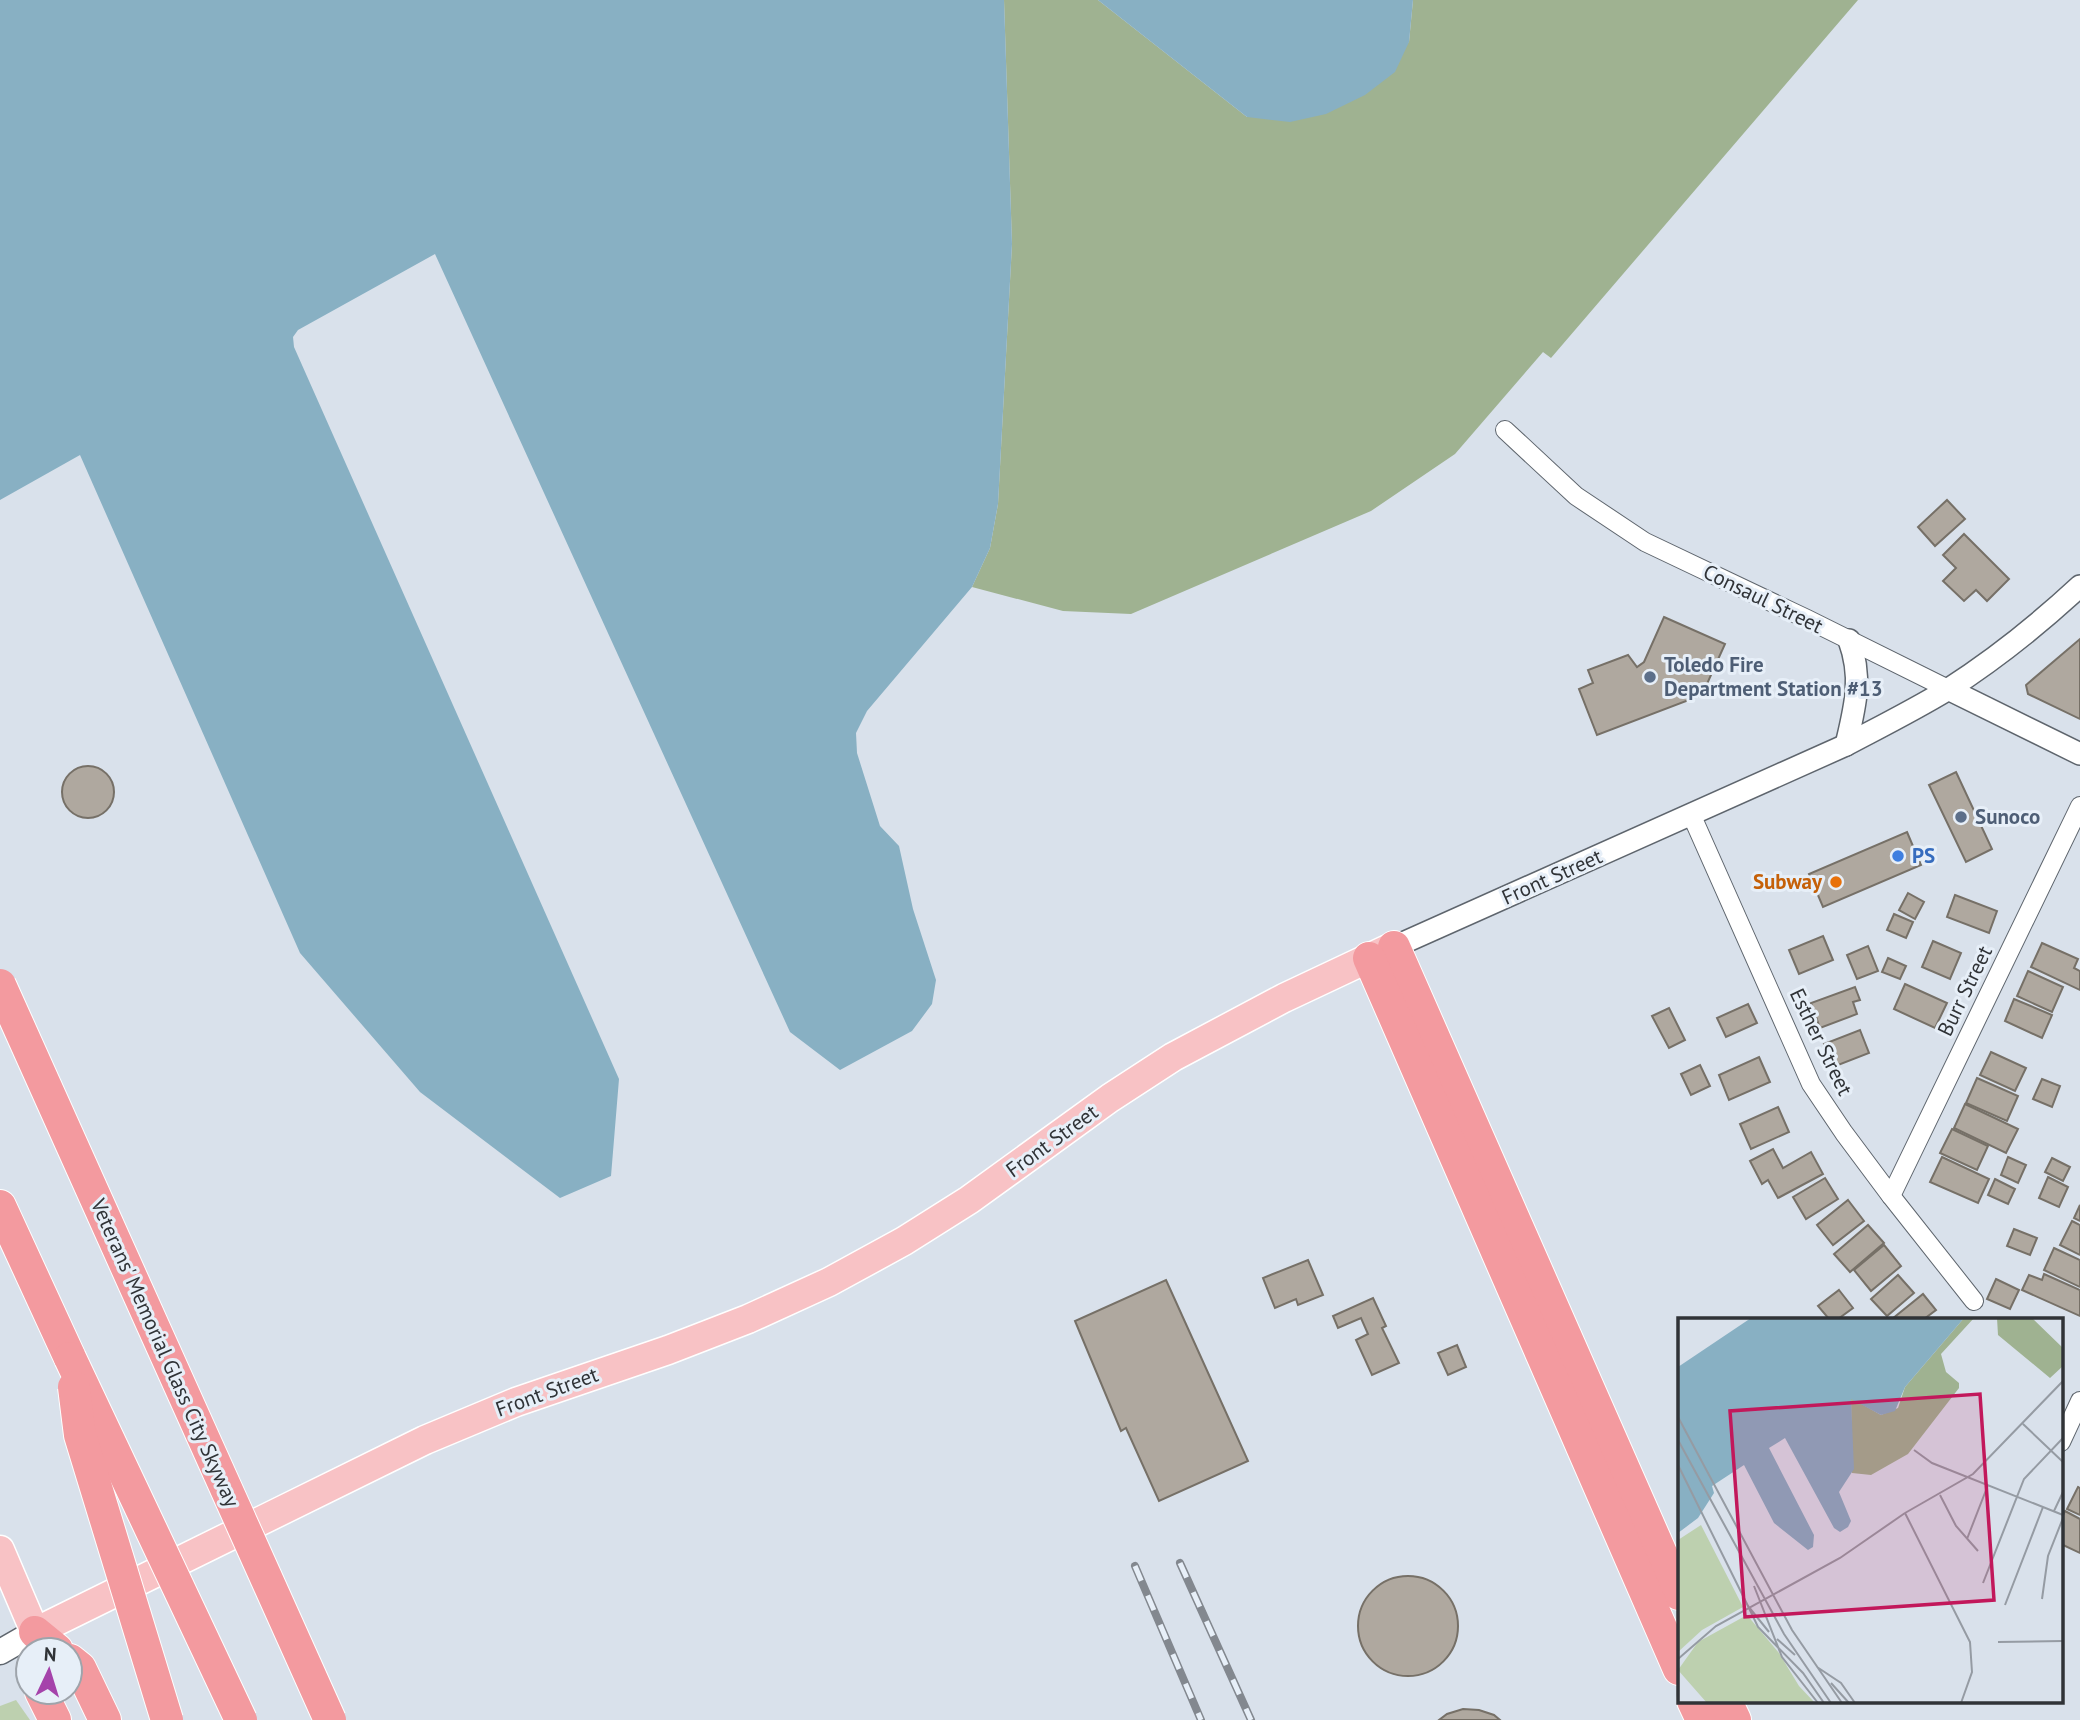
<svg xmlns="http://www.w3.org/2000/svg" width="2080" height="1720" font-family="'PT Sans',sans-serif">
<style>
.green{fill:#bdd0af}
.forest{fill:#9fb291}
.water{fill:#88b0c3}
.building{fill:#afa89f;stroke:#767067;stroke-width:2}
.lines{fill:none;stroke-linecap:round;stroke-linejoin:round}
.minor-casing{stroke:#5e656d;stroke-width:20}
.tertiary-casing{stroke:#5e656d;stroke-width:24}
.secondary-casing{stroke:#5e656d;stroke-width:27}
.primary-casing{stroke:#fff;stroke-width:31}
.motorway-casing{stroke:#fff;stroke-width:34}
.minor{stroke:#fff;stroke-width:18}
.tertiary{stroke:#fff;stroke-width:21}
.secondary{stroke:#fff;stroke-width:24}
.primary{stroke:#f8c2c5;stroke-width:28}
.motorway{stroke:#f39a9f;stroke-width:32}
.rail-casing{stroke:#83888f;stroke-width:8}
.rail{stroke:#e7eff8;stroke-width:5;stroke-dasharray:16;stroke-linecap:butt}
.motorway-bridge-casing{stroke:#fff;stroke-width:34;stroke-linecap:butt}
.motorway-bridge{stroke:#f39a9f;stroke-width:32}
.service-dot{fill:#5c6f8a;stroke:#e7eff8;stroke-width:2.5}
.shop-dot{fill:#3f7fe0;stroke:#e7eff8;stroke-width:2.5}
.food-dot{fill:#e8710a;stroke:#e7eff8;stroke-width:2.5}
.labels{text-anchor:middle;stroke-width:6;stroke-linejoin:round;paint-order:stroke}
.street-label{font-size:21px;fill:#303337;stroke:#e7eff8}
.service-label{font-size:21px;font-weight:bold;fill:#4e5e75;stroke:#e7eff8;text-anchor:start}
.shop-label{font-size:21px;font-weight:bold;fill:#366cbe;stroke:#e7eff8;text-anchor:start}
.food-label{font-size:21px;font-weight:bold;fill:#c56008;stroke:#e7eff8;text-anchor:end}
.inset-road{fill:none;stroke:#959ba3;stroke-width:2}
.view{fill:#c2185b;fill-opacity:0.15;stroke:#c2185b;stroke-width:3.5}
.inset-edge{fill:none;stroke:#303337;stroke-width:3.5}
</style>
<rect width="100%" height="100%" fill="#d9e1eb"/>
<!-- green -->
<path class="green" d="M16 1700 30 1720H0V1706Z"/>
<!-- forest -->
<path class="forest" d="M1004 0H1098L1247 117 1409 42 1413 0H1858L1551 358 1543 352 1455 454 1371 511 1131 614 1063 611 972 587 990 548 998 504 1012 244Z"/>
<!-- water -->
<g class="water">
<path d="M0 0H1004L1012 244 998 504 990 548 972 587 867 711 856 733 857 753 880 826 899 846 913 909 936 980 932 1004 912 1031 840 1070 790 1032 435 254 298 330 293 337 294 347 619 1079 611 1176 560 1198 420 1092 300 953 80 455 0 500Z"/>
<path d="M1098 0H1413L1409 42 1395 72 1365 95 1326 114 1290 122 1247 117Z"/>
</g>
<!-- building -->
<g class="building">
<path d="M1947 500 1965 519 1935 546 1918 527Z"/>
<path d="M1964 534 2009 579 1987 601 1976 590 1964 601 1943 581 1956 568 1943 555Z"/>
<path d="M1664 617 1725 644 1702 695 1597 735 1579 689 1593 683 1588 670 1628 655 1637 667 1644 662Z"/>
<path d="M2080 639V719L2028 694 2026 685Z"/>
<circle cx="88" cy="792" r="26"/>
<path d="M1956 772 1992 849 1966 862 1929 785Z"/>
<path d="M1907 832 1921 865 1823 907 1809 874Z"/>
<path d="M1908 893 1924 902 1915 919 1899 910Z"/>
<path d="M1955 895 1997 911 1989 933 1947 917Z"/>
<path d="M1894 914 1913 922 1906 938 1887 930Z"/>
<path d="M1823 936 1833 960 1799 974 1789 950Z"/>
<path d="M1933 941 1961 953 1950 979 1922 967Z"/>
<path d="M2042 943 2078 959 2074 968 2080 971V990L2031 967Z"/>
<path d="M1868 946 1878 971 1857 979 1847 955Z"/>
<path d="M1888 958 1906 966 1900 979 1882 972Z"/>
<path d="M2028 971 2063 987 2052 1012 2017 996Z"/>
<path d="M1905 984 1947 1003 1935 1028 1894 1009Z"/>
<path d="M1855 987 1860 1000 1853 1002 1857 1014 1820 1028 1811 1003Z"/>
<path d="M2014 999 2052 1015 2042 1038 2005 1021Z"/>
<path d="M1748 1004 1757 1023 1726 1037 1717 1018Z"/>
<path d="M1669 1008 1685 1040 1669 1048 1652 1016Z"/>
<path d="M1860 1030 1869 1053 1833 1067 1824 1044Z"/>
<path d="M1991 1052 2026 1068 2015 1091 1980 1075Z"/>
<path d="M1759 1057 1770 1082 1729 1100 1719 1075Z"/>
<path d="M1700 1065 1710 1086 1691 1095 1681 1074Z"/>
<path d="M1977 1078 2018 1096 2007 1121 1966 1103Z"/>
<path d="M2042 1079 2060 1086 2052 1107 2033 1099Z"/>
<path d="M1965 1104 2018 1129 2006 1153 1954 1128Z"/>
<path d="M1778 1107 1789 1132 1751 1149 1740 1124Z"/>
<path d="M1952 1129 1988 1146 1977 1170 1940 1153Z"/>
<path d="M1773 1149 1783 1168 1811 1152 1823 1174 1778 1198 1768 1180 1762 1184 1750 1161Z"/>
<path d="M1942 1157 1989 1179 1978 1203 1930 1182Z"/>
<path d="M2008 1157 2026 1165 2018 1183 2001 1175Z"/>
<path d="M2052 1158 2070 1167 2063 1181 2045 1172Z"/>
<path d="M2048 1177 2068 1187 2059 1207 2039 1198Z"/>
<path d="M1825 1178 1838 1199 1806 1219 1793 1197Z"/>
<path d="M1995 1179 2015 1189 2008 1204 1988 1195Z"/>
<path d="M1848 1200 1864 1221 1833 1245 1817 1225Z"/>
<path d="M2080 1205V1221L2074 1218Z"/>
<path d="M2072 1221 2080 1225V1255L2060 1245Z"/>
<path d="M1868 1225 1884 1243 1850 1272 1834 1254Z"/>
<path d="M2014 1229 2037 1238 2030 1255 2007 1246Z"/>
<path d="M1884 1245 1901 1266 1871 1291 1854 1270Z"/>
<path d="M2054 1248 2080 1260V1287L2044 1270Z"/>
<path d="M1308 1260 1323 1295 1298 1305 1296 1299 1275 1308 1263 1278Z"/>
<path d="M2044 1274 2080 1290V1316L2022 1290 2029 1275 2042 1280Z"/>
<path d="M1898 1275 1914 1293 1887 1316 1871 1299Z"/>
<path d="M1996 1279 2019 1290 2010 1309 1987 1299Z"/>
<path d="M1166 1280 1248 1461 1159 1501 1126 1428 1121 1431 1075 1321Z"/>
<path d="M1839 1290 1853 1308 1838 1319H1829L1818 1306Z"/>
<path d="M1923 1294 1936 1310 1924 1319H1892Z"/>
<path d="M1373 1298 1386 1326 1382 1328 1399 1363 1372 1375 1356 1340 1368 1334 1361 1318 1338 1328 1333 1316Z"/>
<path d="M1457 1345 1466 1367 1448 1375 1438 1353Z"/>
<path d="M2078 1487 2080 1488V1515L2067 1509Z"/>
<path d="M2065 1511 2080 1519V1553L2061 1544V1519Z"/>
<circle cx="1408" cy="1626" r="50"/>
<path d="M1463 1709 1479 1710 1494 1715 1500 1720H1439L1447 1714Z"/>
</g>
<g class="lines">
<defs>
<g id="minor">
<path d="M1505 430 1576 496 1645 542 1807 619 1948 689"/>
<path d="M1691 814 1811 1084 1844 1133 1891 1196 1974 1301"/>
<path d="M1891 1196 2080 806"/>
<path d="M2061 1442 2080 1401"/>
</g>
<g id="tertiary">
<path d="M1948 689 2080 754"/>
<path d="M1846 745C1855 707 1863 678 1849 640"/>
<path d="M1394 947 1846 745C1880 727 1914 710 1947 690 1994 660 2039 624 2080 586"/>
</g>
<path id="secondary" d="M0 1652 35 1632"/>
<path id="primary" d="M0 1550 35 1632 425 1440 516 1402 668 1350 748 1319 829 1282 904 1241 969 1200 1110 1098 1173 1057 1284 998 1388 949"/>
<g id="motorway">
<path d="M1394 947 1679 1594"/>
<path d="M1369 958 1679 1669"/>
<path d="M0 1206 70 1358"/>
<path d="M35 1632 57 1650"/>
<path d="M70 1660 80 1668 105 1720"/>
<path d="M41 1692 55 1720"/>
<path d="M1693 1701 1702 1720"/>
<path d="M1726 1701 1735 1720"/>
</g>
</defs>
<!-- minor casing -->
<use href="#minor" class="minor-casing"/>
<!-- tertiary casing -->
<use href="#tertiary" class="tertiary-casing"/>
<!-- secondary casing -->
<use href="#secondary" class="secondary-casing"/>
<!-- primary casing -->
<use href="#primary" class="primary-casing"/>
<!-- motorway casing -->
<use href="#motorway" class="motorway-casing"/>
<!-- minor -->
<use href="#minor" class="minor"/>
<!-- tertiary -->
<use href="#tertiary" class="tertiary"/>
<!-- secondary -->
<use href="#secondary" class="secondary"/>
<!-- primary -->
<use href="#primary" class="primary"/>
<!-- motorway -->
<use href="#motorway" class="motorway"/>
<defs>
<g id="rail">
<path d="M1180 1563 1251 1720"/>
<path d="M1135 1566 1201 1720"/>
</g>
</defs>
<!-- rail casing -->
<use href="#rail" class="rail-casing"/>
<!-- rail -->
<use href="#rail" class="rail"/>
<defs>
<g id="motorway-bridge">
<path d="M0 985 330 1720"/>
<path d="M70 1358 241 1720"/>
<path d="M74 1387 80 1435 167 1720"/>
</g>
</defs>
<!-- motorway-bridge casing -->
<use href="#motorway-bridge" class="motorway-bridge-casing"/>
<!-- motorway-bridge -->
<use href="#motorway-bridge" class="motorway-bridge"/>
</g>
<!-- markers -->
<g class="service-dot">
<circle cx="1650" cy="677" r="7"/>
<circle cx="1961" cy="817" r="7"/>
</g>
<circle class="shop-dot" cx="1898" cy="856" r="7"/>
<circle class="food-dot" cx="1836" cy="882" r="7"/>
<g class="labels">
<!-- street labels -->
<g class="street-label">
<text transform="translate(1763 599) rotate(26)" y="7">Consaul Street</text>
<text transform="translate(1552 877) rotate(-24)" y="7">Front Street</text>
<text transform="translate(1965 991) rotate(-64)" y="7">Burr Street</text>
<text transform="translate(1821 1042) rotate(64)" y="7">Esther Street</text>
<text transform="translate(1052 1141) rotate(-36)" y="7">Front Street</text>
<text transform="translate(165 1353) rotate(66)" y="7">Veterans' Memorial Glass City Skyway</text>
<text transform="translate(547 1392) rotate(-20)" y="7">Front Street</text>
</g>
<!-- service labels -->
<g class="service-label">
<text x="1664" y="672">Toledo Fire<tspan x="1664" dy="24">Department Station #13</tspan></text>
<text x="1975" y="824">Sunoco</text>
</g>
<!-- shop labels -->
<g class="shop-label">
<text x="1912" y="863">PS</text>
</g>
<!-- food labels -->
<g class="food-label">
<text x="1822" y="889">Subway</text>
</g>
</g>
<!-- overview -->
<g transform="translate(1678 1318)">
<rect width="385" height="385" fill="#d9e1eb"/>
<path d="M23 207 65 289 24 312 0 334V222ZM69 297 101 335 121 368 137 385H29L0 352 20 324Z" fill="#bdd0af"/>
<path d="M286 0H296L263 36 268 54 281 65V70L230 136 193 157 174 155 173 80 203 97 220 90 227 69ZM319 0H354L385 30V48L372 60 320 17Z" fill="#9fb291"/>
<path d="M73 0H286L227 69 217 93 203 97 173 81 176 151 161 174 173 203 170 209 162 214 156 210 107 120 91 130 136 217 135 229 130 232 96 205 66 147 34 168 36 175 20 200 0 215V49Z" fill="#88b0c3"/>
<path class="inset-road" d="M0 99 114 312 164 385M345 106 385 144M0 122 106 316 153 385M236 132 254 145 385 197M0 147 70 288M262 177 278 208 300 233M376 193 385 174M227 195 295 156 385 63M227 195 292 324 294 354 283 385M289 221 310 167M305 265 346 161 385 120M76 268 104 339 140 385M364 281 370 238 385 200M327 287 365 189M70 288 91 314M70 288 80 309 125 355 146 385M99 321 117 337M320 324 385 323M0 341 38 308 162 240 227 195M139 349 163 365 177 385M153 365 171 385"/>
<path class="view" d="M302 76 316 282 67 299 52 93Z"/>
<rect width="385" height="385" class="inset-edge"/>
</g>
<!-- north arrow -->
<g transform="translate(49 1671) rotate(4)"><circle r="33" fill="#e7eff8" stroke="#9ea4ab" stroke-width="2"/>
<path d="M0-5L12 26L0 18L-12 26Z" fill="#a543ab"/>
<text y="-10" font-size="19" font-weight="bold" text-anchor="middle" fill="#303337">N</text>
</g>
</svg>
